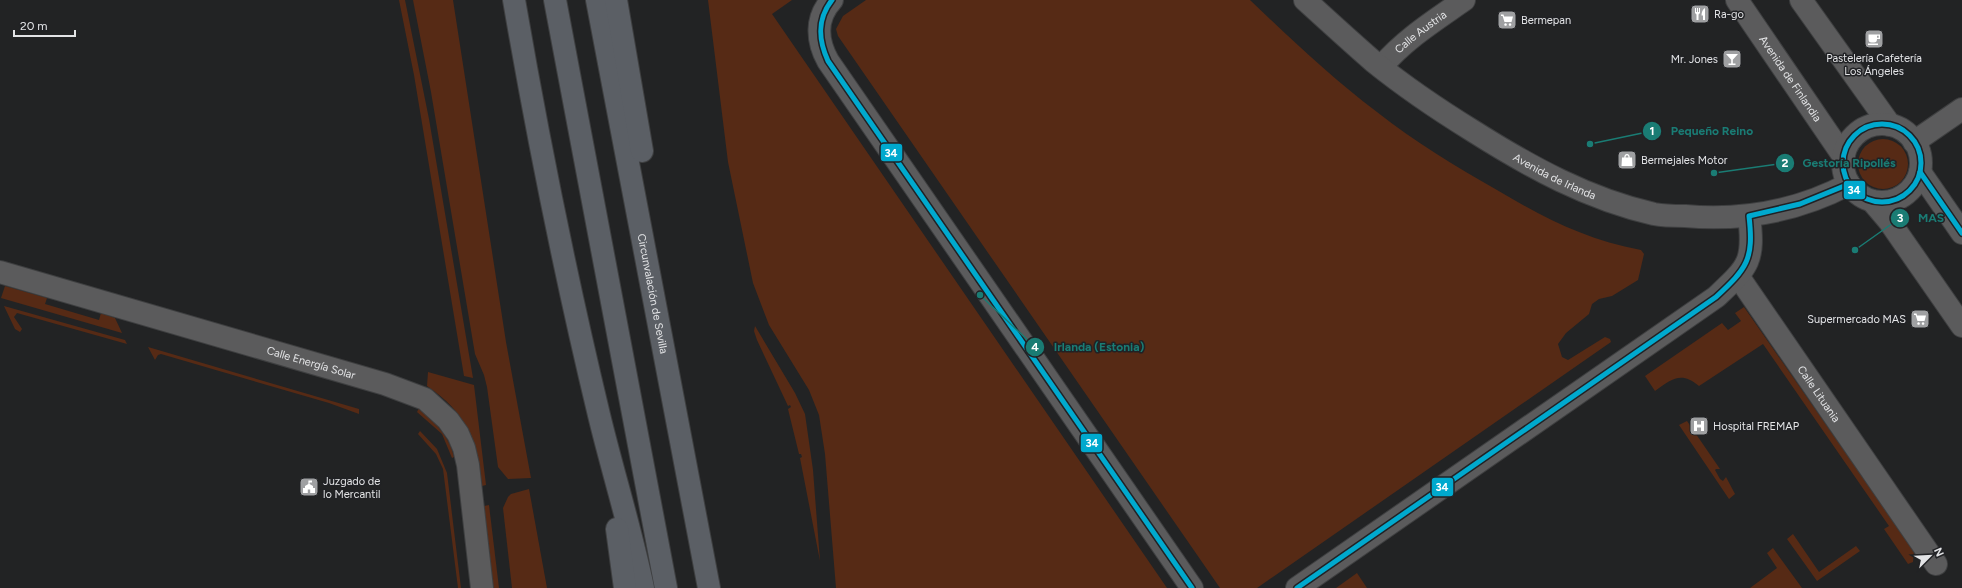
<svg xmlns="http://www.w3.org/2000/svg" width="1962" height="588" font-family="Figtree,sans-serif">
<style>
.green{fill:#562a15}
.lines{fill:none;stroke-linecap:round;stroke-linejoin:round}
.street-casing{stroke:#3e3f40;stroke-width:24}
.secondary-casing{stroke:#3e3f40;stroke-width:24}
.highway-casing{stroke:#3e3f40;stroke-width:24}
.street{stroke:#5b5b5c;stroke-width:22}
.secondary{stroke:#5b5b5c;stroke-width:22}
.highway{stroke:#5b5f65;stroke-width:22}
.bus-1-casing{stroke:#212225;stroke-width:8}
.bus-1{stroke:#00a9ce;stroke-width:5}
.labels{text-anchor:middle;stroke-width:3;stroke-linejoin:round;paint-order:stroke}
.poi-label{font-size:11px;fill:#e3e4e6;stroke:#212225;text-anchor:start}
.street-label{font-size:11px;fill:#e3e4e6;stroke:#212225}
.leader{fill:none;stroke:#1a7c74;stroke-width:1.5}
.callout-dot{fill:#1a7c74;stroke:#212225;stroke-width:1.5}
.mark-label{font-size:12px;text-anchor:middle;font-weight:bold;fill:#fff}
.callout-label{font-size:12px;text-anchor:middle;font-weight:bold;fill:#1a7c74;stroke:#212225;stroke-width:3;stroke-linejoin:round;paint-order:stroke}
.line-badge{stroke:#212225;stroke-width:1.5}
.badge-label{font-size:11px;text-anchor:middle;font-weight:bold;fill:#fff}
</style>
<rect width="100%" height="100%" fill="#222324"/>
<!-- green -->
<g class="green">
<path d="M399 0H405L429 119 473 378 464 376 414 75Z"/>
<path d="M413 0H453L506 342 531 478 508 479 498 467 487 387 484 375 475 354 431 92Z"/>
<path d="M708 0H792L772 14 1167 588H836L825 454 819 415 809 390 769 325 753 283 728 162Z"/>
<path d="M866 0H1250C1291 39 1332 78 1377 112 1415 142 1455 166 1497 190 1544 218 1586 240 1641 250L1644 254 1638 280 1612 296 1599 299 1592 304 1589 314 1566 333 1558 344 1562 357 1568 360 1605 337 1610 339 1611 342 1257 588H1220L838 36 836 29 843 16Z"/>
<circle cx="1883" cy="164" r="25"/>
<path d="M5 286 47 298 45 304 99 320 101 313 115 318 122 333 1 298Z"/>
<path d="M4 306 125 340 127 344 17 313 14 317 22 329 20 332 15 329Z"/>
<path d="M1744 307 1914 551 1913 562 1908 564 1884 529 1889 526 1763 344 1699 386C1681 371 1672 379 1655 391L1645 376 1722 323 1728 330 1741 321 1735 313Z"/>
<path d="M755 326 795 393 805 414 813 470 820 561 800 458 802 457 801 454H799L788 409 791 407 790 405 788 406 757 340 754 331Z"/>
<path d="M148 347 359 409V414L329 403 161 354 158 355 155 360Z"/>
<path d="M428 372 474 385 486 485 482 486C477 440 466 412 427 386Z"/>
<path d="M419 408C435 423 449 435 454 457L452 458 442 434 417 412Z"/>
<path d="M1687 421 1720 469H1716L1715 470 1720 479 1723 481 1726 477 1735 494 1729 499 1679 425Z"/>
<path d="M420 431 437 449 447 473 461 588H458L443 469 436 454 418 434Z"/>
<path d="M529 489 547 588H512L503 508 508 497 511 494Z"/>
<path d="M489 505 499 588H493L484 506Z"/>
<path d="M1793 534 1819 572 1856 546 1860 551 1817 581 1787 539Z"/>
<path d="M1773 548 1802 588H1750L1777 568 1767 553Z"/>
<path d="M1357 573 1367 588H1336Z"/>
</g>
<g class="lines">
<defs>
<g id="street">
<path d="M832 0C815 18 817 41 828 61L1192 588"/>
<path id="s1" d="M1381 67C1405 39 1434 21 1464 0"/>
<path id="s2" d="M0 272 385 384 425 399 448 420 458 434 464 448 468 465 482 588"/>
<path id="s3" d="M1738 276 1936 564"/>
<path d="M1297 588 1716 297C1748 267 1755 262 1749 216"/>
</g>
<g id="secondary">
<path id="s4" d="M1305 0C1328 21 1351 42 1374 62 1405 87 1439 110 1473 131 1530 167 1588 199 1654 214 1664 216 1675 216 1685 216 1742 221 1798 211 1849 184"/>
<path id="s5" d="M1737 0 1844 157"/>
<path d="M1801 0 1890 125"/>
<circle cx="1882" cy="163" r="39"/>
<path d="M1914 142 1962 109"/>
<path d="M1920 172 1962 233"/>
<path d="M1872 201 1889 221 1962 326"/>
</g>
<g id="highway">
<path d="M514 0C538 139 566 278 599 415 613 473 631 530 643 588"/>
<path d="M555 0 666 588"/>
<path id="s6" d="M597 0 709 588"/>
<path d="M616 0 642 151"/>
<path d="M617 529 625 588"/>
</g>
</defs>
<!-- street casing -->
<use href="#street" class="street-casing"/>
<!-- secondary casing -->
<use href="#secondary" class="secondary-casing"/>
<!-- highway casing -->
<use href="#highway" class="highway-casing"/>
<!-- street -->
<use href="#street" class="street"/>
<!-- secondary -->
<use href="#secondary" class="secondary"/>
<!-- highway -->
<use href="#highway" class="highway"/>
<defs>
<g id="bus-1">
<path d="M832 0C817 19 818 39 828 61L1192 588"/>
<circle cx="1882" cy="163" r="39"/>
<path d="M1920 172 1962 233"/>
<path d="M1297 588 1716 297C1747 268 1754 260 1749 216L1800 204 1849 184"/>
</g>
</defs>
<!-- bus-1 casing -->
<use href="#bus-1" class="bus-1-casing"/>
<!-- bus-1 -->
<use href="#bus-1" class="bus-1"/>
</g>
<!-- icons -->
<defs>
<symbol id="restaurant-square" viewBox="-11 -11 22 22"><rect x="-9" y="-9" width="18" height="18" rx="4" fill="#9fa0a2" stroke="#212225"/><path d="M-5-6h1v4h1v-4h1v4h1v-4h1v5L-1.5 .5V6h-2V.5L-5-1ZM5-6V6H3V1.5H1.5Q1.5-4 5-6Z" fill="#fff"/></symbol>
<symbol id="supermarket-square" viewBox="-11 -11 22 22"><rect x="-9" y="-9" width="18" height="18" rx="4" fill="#9fa0a2" stroke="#212225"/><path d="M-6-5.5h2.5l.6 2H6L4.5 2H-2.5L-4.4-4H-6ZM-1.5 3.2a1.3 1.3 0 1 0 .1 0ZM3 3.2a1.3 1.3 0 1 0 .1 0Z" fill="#fff"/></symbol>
<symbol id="cafe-square" viewBox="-11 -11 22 22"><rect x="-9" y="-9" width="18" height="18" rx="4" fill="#9fa0a2" stroke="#212225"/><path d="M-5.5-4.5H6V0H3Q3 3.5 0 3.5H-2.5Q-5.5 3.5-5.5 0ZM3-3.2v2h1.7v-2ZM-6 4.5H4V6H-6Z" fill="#fff"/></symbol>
<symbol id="bar-square" viewBox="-11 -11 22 22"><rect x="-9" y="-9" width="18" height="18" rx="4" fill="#9fa0a2" stroke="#212225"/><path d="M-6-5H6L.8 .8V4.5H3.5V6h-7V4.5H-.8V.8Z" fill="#fff"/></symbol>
<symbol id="shop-square" viewBox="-11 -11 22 22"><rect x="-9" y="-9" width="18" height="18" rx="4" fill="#9fa0a2" stroke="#212225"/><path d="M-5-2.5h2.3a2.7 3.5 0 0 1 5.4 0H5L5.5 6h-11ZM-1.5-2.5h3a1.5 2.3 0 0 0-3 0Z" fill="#fff"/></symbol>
<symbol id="hospital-square" viewBox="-11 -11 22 22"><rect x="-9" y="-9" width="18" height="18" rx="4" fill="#9fa0a2" stroke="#212225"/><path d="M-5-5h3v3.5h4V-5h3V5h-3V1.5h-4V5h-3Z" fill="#fff"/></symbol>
<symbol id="civic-square" viewBox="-11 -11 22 22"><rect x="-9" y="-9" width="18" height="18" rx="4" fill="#9fa0a2" stroke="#212225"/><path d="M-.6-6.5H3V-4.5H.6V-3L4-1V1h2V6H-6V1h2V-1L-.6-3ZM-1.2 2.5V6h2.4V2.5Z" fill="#fff"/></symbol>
</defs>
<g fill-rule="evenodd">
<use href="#restaurant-square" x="1689" y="3" width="22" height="22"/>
<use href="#supermarket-square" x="1496" y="9" width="22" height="22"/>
<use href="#cafe-square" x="1863" y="28" width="22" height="22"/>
<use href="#bar-square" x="1721" y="48" width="22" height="22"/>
<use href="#shop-square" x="1616" y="149" width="22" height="22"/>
<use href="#supermarket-square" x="1909" y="308" width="22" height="22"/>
<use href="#hospital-square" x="1688" y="415" width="22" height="22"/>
<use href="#civic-square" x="298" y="476" width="22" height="22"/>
</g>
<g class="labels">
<!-- poi labels -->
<g class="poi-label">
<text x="1714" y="18">Ra-go</text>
<text x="1521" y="24">Bermepan</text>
<text x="1874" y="62" text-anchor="middle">Pastelería Cafetería<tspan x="1874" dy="13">Los Ángeles</tspan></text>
<text x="1718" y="63" text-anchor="end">Mr. Jones</text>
<text x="1641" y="164">Bermejales Motor</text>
<text x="1906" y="323" text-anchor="end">Supermercado MAS</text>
<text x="1713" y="430">Hospital FREMAP</text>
<text x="323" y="485">Juzgado de<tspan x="323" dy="13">lo Mercantil</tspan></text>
</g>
<!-- street labels -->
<g class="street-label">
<text dy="4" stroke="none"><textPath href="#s1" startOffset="53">Calle Austria</textPath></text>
<text dy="4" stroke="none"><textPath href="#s5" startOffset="95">Avenida de Finlandia</textPath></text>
<text dy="4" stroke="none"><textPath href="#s4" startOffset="307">Avenida de Irlanda</textPath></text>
<text dy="4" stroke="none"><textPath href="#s6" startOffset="299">Circunvalación de Sevilla</textPath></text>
<text dy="4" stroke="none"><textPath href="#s2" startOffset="324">Calle Energía Solar</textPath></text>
<text dy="4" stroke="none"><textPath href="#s3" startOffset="143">Calle Lituania</textPath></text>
</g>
</g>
<!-- callouts -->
<path class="leader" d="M1590 144L1652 131M1714 173L1785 163M1855 250L1900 218M980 295L1035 347"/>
<g class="callout-dot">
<circle cx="1590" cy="144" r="4"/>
<circle cx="1714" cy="173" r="4"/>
<circle cx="1855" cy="250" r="4"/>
<circle cx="980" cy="295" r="4"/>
<circle cx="1652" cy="131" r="10"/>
<circle cx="1785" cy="163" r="10"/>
<circle cx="1900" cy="218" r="10"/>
<circle cx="1035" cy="347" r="10"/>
</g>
<g class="mark-label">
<text x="1652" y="135">1</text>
<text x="1785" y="167">2</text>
<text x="1900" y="222">3</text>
<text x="1035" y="351">4</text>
</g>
<g class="callout-label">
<text x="1712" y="135">Pequeño Reino</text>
<text x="1849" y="167">Gestoría Ripollés</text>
<text x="1931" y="222">MAS</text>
<text x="1099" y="351">Irlanda (Estonia)</text>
</g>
<g class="line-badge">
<rect x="880" y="143" width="23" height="19" rx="4" fill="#00a9ce"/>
<rect x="1843" y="180" width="23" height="20" rx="4" fill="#00a9ce"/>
<rect x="1080" y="433" width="23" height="20" rx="4" fill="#00a9ce"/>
<rect x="1431" y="477" width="23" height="20" rx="4" fill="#00a9ce"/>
</g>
<g class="badge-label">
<text x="891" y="157">34</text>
<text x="1854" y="194">34</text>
<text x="1092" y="447">34</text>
<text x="1442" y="491">34</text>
</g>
<!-- north arrow -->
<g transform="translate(1930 556) rotate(66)" stroke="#212225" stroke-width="3" paint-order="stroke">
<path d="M0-3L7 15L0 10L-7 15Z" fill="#e3e4e6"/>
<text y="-6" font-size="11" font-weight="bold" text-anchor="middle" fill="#e3e4e6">N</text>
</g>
<!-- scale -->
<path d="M14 30v6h61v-6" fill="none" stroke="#e3e4e6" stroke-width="2"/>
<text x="20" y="30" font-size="12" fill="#e3e4e6" stroke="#212225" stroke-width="3" paint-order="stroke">20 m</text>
</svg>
